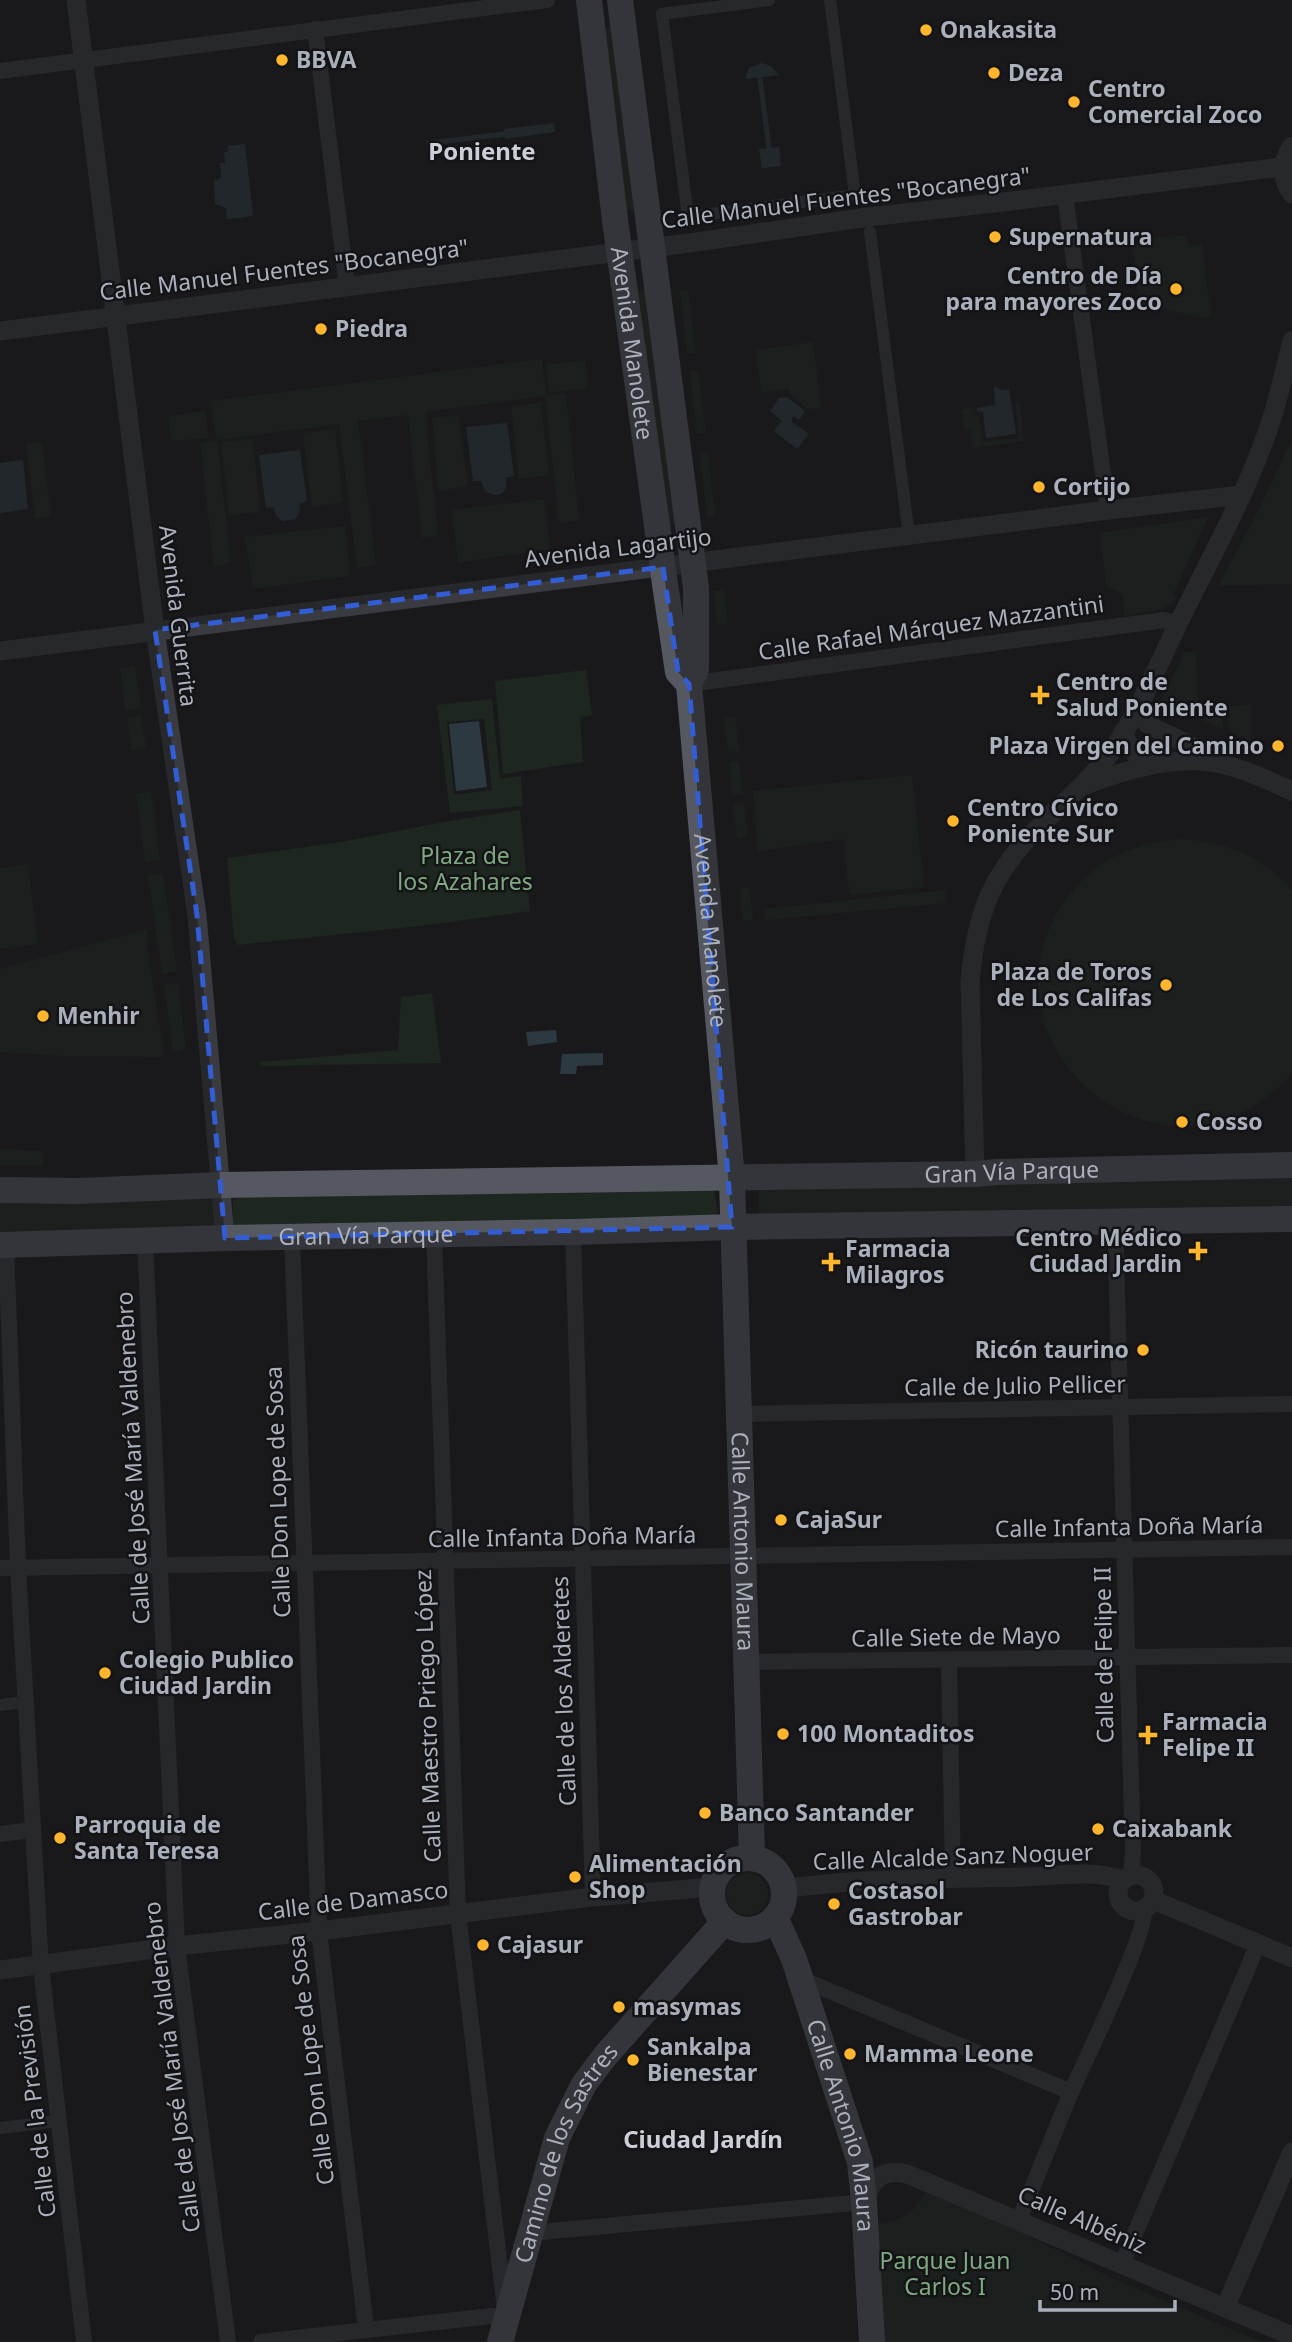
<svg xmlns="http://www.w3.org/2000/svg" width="1292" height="2342" font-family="'Noto Sans',sans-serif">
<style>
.green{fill:#1e271f;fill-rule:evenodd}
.water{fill:#2d3941}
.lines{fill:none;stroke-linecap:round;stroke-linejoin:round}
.stream{stroke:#2d3941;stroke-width:5}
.pedestrian{stroke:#393b41;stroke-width:12}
.minor{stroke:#393b41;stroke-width:16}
.tertiary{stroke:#393b41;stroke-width:19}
.primary{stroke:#555860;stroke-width:26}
.marked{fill:none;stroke:#325dd4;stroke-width:5;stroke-dasharray:14 9;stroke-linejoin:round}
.poi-dot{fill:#ffb62d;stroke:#141417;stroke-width:2.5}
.labels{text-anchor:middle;stroke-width:5;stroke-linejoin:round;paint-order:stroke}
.poi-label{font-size:23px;font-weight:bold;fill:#aab0bc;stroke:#141417;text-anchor:start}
.street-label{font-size:23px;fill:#aab0bc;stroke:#141417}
.park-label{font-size:23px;fill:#7fa981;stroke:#141417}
.neighbourhood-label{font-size:24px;font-weight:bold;fill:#cccfd8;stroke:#141417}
</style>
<rect width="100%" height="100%" fill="#19191c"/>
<!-- green -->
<g class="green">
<path d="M616 26 639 210 626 211 604 27Z"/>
<path d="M1187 235 1188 245H1202L1211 318 1140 306 1132 240Z"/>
<path d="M649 290 679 525 667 527 637 291Z"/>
<path d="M688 290 696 353 687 354 680 291Z"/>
<path d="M813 342 821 408 808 409 790 395 789 389 761 393 756 350Z"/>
<path d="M542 359 546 396 566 393 579 520 559 523 545 396 425 412 438 535 422 538 408 415 358 421 376 564 357 568 339 424 217 440 231 562 214 567 200 443 216 440 211 401Z"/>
<path d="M585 360 587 388 549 393 546 365Z"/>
<path d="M698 370 706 433 697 434 690 371Z"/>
<path d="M1015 401 1020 405 1024 441 973 448 970 429 965 430 961 409 972 408 973 417 979 415 983 442 1019 438Z"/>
<path d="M541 402 549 475 519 479 511 407Z"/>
<path d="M206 411 208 438 171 441 168 416Z"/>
<path d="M458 415 468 486 439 491 432 418Z"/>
<path d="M335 429 343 502 312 507 303 433Z"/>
<path d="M253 439 260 512 229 515 221 442Z"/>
<path d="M1292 439V584L1218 586 1258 511Z"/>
<path d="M42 442 51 516 35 519 26 444Z"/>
<path d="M708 452 715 515 707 516 700 453Z"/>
<path d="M544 499 550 549 458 563 452 510Z"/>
<path d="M1208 517 1173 595 1177 599 1163 609 1124 616 1123 595 1106 585 1100 533Z"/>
<path d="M345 526 350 576 253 589 245 537Z"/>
<path d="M724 590 728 624 717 625 713 591Z"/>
<path d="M1185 652H1196L1198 706H1223V729L1160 702Z"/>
<path d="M135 666 141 707 125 711 120 668Z"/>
<path d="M586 670 592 715 580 717 583 762 503 774 495 681Z"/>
<path d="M492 699 500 779 521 776 523 806 450 813 437 705ZM484 719 492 790 454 795 447 722Z"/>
<path d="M1251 705V741L1230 732 1229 706Z"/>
<path d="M141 716 146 748 131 750 127 718Z"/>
<path d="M735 717 739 751 728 752 724 718Z"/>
<path d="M739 761 743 794 732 795 729 762Z"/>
<path d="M912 775 924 887 849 895 844 839 758 851 753 791Z"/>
<path d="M151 791 160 860 145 862 136 794Z"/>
<path d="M744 803 747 837 737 838 733 804Z"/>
<path d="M520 810 530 911 420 926 238 945 234 939 227 858 341 842 444 822Z"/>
<path d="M1180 839C1223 841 1264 856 1292 890V1074C1165 1216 958 1039 1070 894 1097 859 1137 842 1180 839Z"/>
<path d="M28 864 38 944 0 949V868Z"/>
<path d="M163 873 177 971 162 974 148 875Z"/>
<path d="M750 887 753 920H743L740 888Z"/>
<path d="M945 890 946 903 766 920 764 909Z"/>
<path d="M148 929 146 937 164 1057 62 1056 0 1052V969Z"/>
<path d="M178 983 186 1049 173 1053 164 985Z"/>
<path d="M432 993 441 1063 261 1066 260 1062 398 1050 401 997Z"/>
<path d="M0 1149 42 1151 43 1166 0 1165Z"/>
<path d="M1292 1177V1208L759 1220 758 1187Z"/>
<path d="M708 1187 714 1191 718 1212 712 1218 240 1228 233 1224V1200L240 1198Z"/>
<path d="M207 1197 213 1202 215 1222 213 1227 0 1232V1201Z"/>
<circle cx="747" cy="1894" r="21"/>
<path d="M925 2192 1015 2229 1116 2280 1262 2342H880L873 2224C897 2224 915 2214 925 2192Z"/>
</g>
<!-- water -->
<g class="water">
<path d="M761 63 771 66 779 75 745 79 749 68Z"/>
<path d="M554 123 555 132 505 139 504 129Z"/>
<path d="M245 144 253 216 227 219 226 208 215 204 214 181 221 178 220 163H225L224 152H228V146Z"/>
<path d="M779 147 781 166 762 168 759 149Z"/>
<path d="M994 386 1001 390 1009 389 1016 434 986 438 983 411 977 412V408L995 405Z"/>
<path d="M787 397 805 411 799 420 794 416 792 418V422L809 434 797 449 774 431 782 421 770 411 779 398Z"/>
<path d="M507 423 514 476 506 478C508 494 499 500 485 491L481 481H473L466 427Z"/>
<path d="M300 450 307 501 299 504 300 511 296 519 283 521 276 516 274 507 266 508 259 455Z"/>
<path d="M23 460 28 509 0 513V463Z"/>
<path d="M479 721 487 787 456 791 449 724Z"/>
<path d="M556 1030 557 1042 528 1046 526 1032Z"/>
<path d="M603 1053V1065L577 1066 576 1074H560L562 1054Z"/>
</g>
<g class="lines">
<!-- stream -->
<g class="stream">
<path d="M760 78 769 148"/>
<path d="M429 143 505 134"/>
</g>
<!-- pedestrian -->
<g class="pedestrian">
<path d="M769 0 662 14 688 217 855 195 830 0"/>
<path d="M870 232 908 528"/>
<path d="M0 1705 25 1702"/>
<path d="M0 2128 59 2121"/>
</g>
<!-- minor -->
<g class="minor">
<path d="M315 29 347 287"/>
<path d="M0 71 547 0"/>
<path d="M1065 195 1108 510"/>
<path d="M689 684 1164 620 1178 624"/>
<path d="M1115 1222 1133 1853 1131 1876"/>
<path d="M573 1232 593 1897"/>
<path d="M292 1238 319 1931 366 2329"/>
<path d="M145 1241 177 1946 228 2342"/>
<path d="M6 1245 18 1568 41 1966 84 2342"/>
<path d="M738 1414 1292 1404"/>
<path d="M0 1568 1292 1547"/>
<path d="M949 1660 953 1878"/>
<path d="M747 1662 1292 1655"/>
<path d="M0 1834 32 1830"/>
<path d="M801 1979 1071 2092"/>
<path d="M1019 2220C1037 2177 1054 2133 1072 2090 1085 2061 1148 1931 1144 1910"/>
<path d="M530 2233 864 2202"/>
<path d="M1122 2264 1258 1944"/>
<path d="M261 2342 491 2316 506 2318 458 1914 434 1235"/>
</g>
<!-- tertiary -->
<g class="tertiary">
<path d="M76 0 155 630 197 915 225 1238"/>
<path d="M1292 146C1281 162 1281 179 1292 194"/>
<path d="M0 331 697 242 868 217 1012 201 1282 167"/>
<path d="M0 651 1108 510 1242 495"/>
<path d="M1141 702 1144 720 1150 726 1219 759"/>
<path d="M1123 732C1128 747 1136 757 1149 766"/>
<path d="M1085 785C1121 772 1161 759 1200 761 1232 763 1264 778 1292 791"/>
<path d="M975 1174 970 982C976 912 992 872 1043 823 1067 799 1093 778 1113 749 1140 710 1158 665 1179 622 1211 557 1247 493 1270 424 1279 397 1285 369 1292 341"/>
<circle cx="1136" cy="1893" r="18"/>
<path d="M784 1889C864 1877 946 1879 1026 1877 1052 1876 1101 1869 1123 1881"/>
<path d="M1153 1900 1292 1958"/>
<path d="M0 1970 177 1946 319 1931 593 1897 713 1887"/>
<path d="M865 2201C871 2179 884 2168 907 2174L1292 2336"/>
<path d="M1225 2308 1292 2152"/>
</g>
<!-- primary -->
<g class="primary">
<path id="s1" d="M589 0 615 220 665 584 678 672 689 684"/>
<path id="s2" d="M620 0 696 588V669L689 684 732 1178 752 1857"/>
<path id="s3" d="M0 1190 79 1191 221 1185 975 1174 997 1172 1292 1165"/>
<path id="s4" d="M0 1245 225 1238 573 1232 732 1227 1292 1219"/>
<circle cx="748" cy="1894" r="36"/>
<path id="s5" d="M775 1917 794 1959 860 2162 864 2202 872 2342"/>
<path id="s6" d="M500 2342 557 2138 584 2084 606 2055 725 1921"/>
</g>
</g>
<!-- marked area -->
<path d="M0 0H1292V2342H0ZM663 567 678 672 689 684 732 1227 225 1238 197 915 155 630Z" fill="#19191c" fill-opacity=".55" fill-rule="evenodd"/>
<path class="marked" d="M663 567 678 672 689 684 732 1227 225 1238 197 915 155 630Z"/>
<!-- markers -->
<g class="poi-dot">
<circle cx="926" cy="30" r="7"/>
<circle cx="282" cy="60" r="7"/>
<circle cx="994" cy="73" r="7"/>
<circle cx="1074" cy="102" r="7"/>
<circle cx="995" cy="237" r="7"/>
<circle cx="1176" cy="289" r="7"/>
<circle cx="321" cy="329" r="7"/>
<circle cx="1039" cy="487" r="7"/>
<path d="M1036.5 684.5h7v7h7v7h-7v7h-7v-7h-7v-7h7z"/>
<circle cx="1278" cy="746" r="7"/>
<circle cx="953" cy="821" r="7"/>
<circle cx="1166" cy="985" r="7"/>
<circle cx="43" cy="1016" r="7"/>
<circle cx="1182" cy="1122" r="7"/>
<path d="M1194.5 1240.5h7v7h7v7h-7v7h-7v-7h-7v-7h7z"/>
<path d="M827.5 1251.5h7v7h7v7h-7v7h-7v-7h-7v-7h7z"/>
<circle cx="1143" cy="1350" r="7"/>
<circle cx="781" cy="1520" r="7"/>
<circle cx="105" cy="1673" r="7"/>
<circle cx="783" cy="1734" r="7"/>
<path d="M1144.5 1724.5h7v7h7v7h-7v7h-7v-7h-7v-7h7z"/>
<circle cx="705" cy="1813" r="7"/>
<circle cx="1098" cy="1829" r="7"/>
<circle cx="60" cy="1838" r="7"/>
<circle cx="575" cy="1877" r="7"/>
<circle cx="834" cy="1904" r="7"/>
<circle cx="483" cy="1945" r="7"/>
<circle cx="619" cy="2007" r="7"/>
<circle cx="850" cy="2054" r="7"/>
<circle cx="633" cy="2060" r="7"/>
</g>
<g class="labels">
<!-- poi labels -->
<g class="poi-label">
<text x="940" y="38">Onakasita</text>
<text x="296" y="68">BBVA</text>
<text x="1008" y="81">Deza</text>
<text x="1088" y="97">Centro<tspan x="1088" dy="26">Comercial Zoco</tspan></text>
<text x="1009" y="245">Supernatura</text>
<text x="1162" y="284" text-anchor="end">Centro de Día<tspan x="1162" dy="26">para mayores Zoco</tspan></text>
<text x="335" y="337">Piedra</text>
<text x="1053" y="495">Cortijo</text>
<text x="1056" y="690">Centro de<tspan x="1056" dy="26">Salud Poniente</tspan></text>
<text x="1264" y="754" text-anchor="end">Plaza Virgen del Camino</text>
<text x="967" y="816">Centro Cívico<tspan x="967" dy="26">Poniente Sur</tspan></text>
<text x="1152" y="980" text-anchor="end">Plaza de Toros<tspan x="1152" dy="26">de Los Califas</tspan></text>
<text x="57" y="1024">Menhir</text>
<text x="1196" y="1130">Cosso</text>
<text x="1182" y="1246" text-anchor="end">Centro Médico<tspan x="1182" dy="26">Ciudad Jardin</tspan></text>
<text x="845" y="1257">Farmacia<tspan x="845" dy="26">Milagros</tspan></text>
<text x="1129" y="1358" text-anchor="end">Ricón taurino</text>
<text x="795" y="1528">CajaSur</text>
<text x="119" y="1668">Colegio Publico<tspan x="119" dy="26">Ciudad Jardin</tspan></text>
<text x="1162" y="1730">Farmacia<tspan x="1162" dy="26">Felipe II</tspan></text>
<text x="797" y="1742">100 Montaditos</text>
<text x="719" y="1821">Banco Santander</text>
<text x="74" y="1833">Parroquia de<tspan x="74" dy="26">Santa Teresa</tspan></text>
<text x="1112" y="1837">Caixabank</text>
<text x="589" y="1872">Alimentación<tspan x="589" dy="26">Shop</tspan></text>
<text x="848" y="1899">Costasol<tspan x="848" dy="26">Gastrobar</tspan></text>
<text x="497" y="1953">Cajasur</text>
<text x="633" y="2015">masymas</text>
<text x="647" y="2055">Sankalpa<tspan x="647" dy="26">Bienestar</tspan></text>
<text x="864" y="2062">Mamma Leone</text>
</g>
<!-- street labels -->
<g class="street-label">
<text transform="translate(846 198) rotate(-7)" y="8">Calle Manuel Fuentes "Bocanegra"</text>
<text transform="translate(284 270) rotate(-7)" y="8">Calle Manuel Fuentes "Bocanegra"</text>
<text dy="8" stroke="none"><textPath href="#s1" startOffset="346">Avenida Manolete</textPath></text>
<text transform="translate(618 548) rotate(-7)" y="8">Avenida Lagartijo</text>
<text transform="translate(178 616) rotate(83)" y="8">Avenida Guerrita</text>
<text transform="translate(931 628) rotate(-8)" y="8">Calle Rafael Márquez Mazzantini</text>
<text dy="8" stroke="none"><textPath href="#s2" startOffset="938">Avenida Manolete</textPath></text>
<text dy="8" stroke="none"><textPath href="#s3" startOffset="1012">Gran Vía Parque</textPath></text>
<text dy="8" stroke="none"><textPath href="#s4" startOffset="366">Gran Vía Parque</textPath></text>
<text transform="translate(1015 1386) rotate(-1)" y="8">Calle de Julio Pellicer</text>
<text transform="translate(133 1458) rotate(-93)" y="8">Calle de José María Valdenebro</text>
<text transform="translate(278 1492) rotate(-92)" y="8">Calle Don Lope de Sosa</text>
<text transform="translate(1129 1527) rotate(-1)" y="8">Calle Infanta Doña María</text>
<text transform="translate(562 1537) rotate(-1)" y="8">Calle Infanta Doña María</text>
<text dy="8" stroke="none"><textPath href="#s2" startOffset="1550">Calle Antonio Maura</textPath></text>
<text transform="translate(956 1637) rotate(-1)" y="8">Calle Siete de Mayo</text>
<text transform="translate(1104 1655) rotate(-91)" y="8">Calle de Felipe II</text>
<text transform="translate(564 1691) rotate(-92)" y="8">Calle de los Alderetes</text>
<text transform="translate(428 1716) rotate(-92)" y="8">Calle Maestro Priego López</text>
<text transform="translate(953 1857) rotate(-2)" y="8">Calle Alcalde Sanz Noguer</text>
<text transform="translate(353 1901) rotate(-7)" y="8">Calle de Damasco</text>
<text transform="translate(311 2060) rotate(-97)" y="8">Calle Don Lope de Sosa</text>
<text transform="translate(172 2067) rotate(-97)" y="8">Calle de José María Valdenebro</text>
<text transform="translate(35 2111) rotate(-97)" y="8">Calle de la Previsión</text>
<text dy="8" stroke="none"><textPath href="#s5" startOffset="220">Calle Antonio Maura</textPath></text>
<text dy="8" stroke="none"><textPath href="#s6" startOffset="201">Camino de los Sastres</textPath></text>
<text transform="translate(1082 2220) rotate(23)" y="8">Calle Albéniz</text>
</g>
<!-- park labels -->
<g class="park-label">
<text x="465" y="864">Plaza de<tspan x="465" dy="26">los Azahares</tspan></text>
<text x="945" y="2269">Parque Juan<tspan x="945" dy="26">Carlos I</tspan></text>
</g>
<!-- neighbourhood labels -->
<g class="neighbourhood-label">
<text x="482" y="160">Poniente</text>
<text x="703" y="2148">Ciudad Jardín</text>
</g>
</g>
<!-- scale -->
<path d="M1040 2300v10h135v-10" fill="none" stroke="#aab0bc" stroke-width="3.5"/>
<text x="1050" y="2300" font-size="21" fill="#aab0bc" stroke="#141417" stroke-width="5" paint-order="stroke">50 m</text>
</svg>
